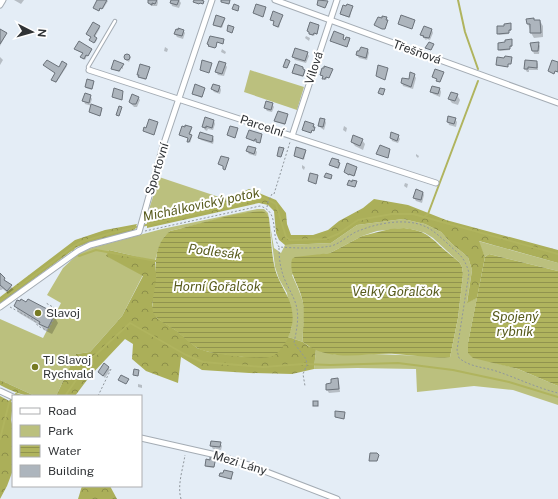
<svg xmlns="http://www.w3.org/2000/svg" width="558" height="499" font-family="'Public Sans',sans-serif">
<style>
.green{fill:#bbc07e}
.forest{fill:url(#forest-crowns)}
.water{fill:url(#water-rules)}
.shadow{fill:#0003}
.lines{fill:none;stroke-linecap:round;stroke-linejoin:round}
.stream{stroke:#b0b45e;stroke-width:2}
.building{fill:#adb5bd;stroke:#6b727a}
.service-casing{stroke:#a4acb4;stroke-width:4.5}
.minor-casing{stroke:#a4acb4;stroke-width:7}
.path{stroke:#8f969c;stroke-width:1;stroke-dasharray:2 2;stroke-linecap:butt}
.service{stroke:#fff;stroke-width:2.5}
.minor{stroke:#fff;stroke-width:5}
.poi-dot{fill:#777b23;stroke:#fff;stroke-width:1.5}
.labels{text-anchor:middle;stroke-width:4;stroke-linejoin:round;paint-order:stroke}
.street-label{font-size:12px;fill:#303336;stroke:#fff}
.poi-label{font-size:12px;fill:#303336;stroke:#fff;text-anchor:start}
.water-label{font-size:13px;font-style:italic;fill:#585b1c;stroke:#fff}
</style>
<defs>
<pattern id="forest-crowns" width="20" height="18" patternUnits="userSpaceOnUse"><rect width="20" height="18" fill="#abaf59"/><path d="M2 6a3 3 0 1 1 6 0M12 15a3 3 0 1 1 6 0" fill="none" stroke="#8c8f4a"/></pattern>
<pattern id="water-rules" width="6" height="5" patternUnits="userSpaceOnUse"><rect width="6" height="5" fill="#b0b45e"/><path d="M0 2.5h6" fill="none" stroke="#90934e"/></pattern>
</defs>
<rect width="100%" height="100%" fill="#e4edf6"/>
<!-- green -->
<g class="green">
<path d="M250 70 304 87 297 110 244 92Z"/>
<path d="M159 177 219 197 147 216Z"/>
<path d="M257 209H264L268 213 274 248 281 253 285 245 331 243 357 225 403 219 425 224 441 232 452 244 468 257 472 270 467 302 477 298 468 343 496 363 518 369 558 386V405L513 390 474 386 417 392 416 369 357 368 314 369 316 349 336 355 374 354 450 357 458 318 463 274 462 267 460 263 433 238 425 233 415 230 404 228 377 231 362 236 330 253 318 255 292 275C297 286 303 298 304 309 305 320 302 331 303 342L288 337 292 327 287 293 279 279 275 267 269 218 253 212 219 219 170 231C160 239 158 249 155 261L109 250 107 256 143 275 122 316 90 352 76 354 56 396H35L0 380V319L43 338 61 303 47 295 63 268 80 252 95 247 162 229Z"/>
<path d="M478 241 558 263V271L489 254 485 257Z"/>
</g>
<!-- forest -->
<g class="forest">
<path d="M249 189 276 200 286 213 287 224 291 235H313L328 230 339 221 363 208 374 199 408 205 446 220 558 250V263L479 241 485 257 477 298 467 303 472 270 468 257 452 244 441 232 425 224 403 219 357 225 331 243 285 245 279 240 276 233 274 211 268 205 259 203 147 228V216L217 198 231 197Z"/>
<path d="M137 224 134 231 94 241 77 247 0 304V297L75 240 105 230Z"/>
<path d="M109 250 155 261 157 283 152 305 157 318 177 331 197 348 209 352 246 357 280 348 288 337 303 342 308 346 316 349 314 369 292 374 249 373 202 370 181 357 178 383 146 371 132 359 133 344 125 339 90 376 75 396H56L76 354 90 352 122 316 143 276 106 256Z"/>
<path d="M0 380 35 396C21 396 12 391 0 385Z"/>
<path d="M0 396 13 403 11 420 13 428V470L7 486 0 499Z"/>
<path d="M82 486H110L117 499H78Z"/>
</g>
<!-- water -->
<g class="water">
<path d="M262 211 266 213 269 218C271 234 271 253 275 269 281 290 296 301 292 325 291 335 282 351 273 356 264 361 209 354 199 349 190 344 183 336 175 330 168 325 158 321 154 314 149 305 157 286 156 275 155 259 156 242 170 231 200 224 231 213 262 211Z"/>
<path d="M404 228C421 230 428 234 440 246 446 252 454 257 460 263L462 267 463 274 458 318 450 357C432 359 414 355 395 354 376 353 356 357 337 355 325 354 312 350 303 342 302 322 307 312 300 292 296 281 289 271 292 259L295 257 330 253 362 236 390 229Z"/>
<path d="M489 254 558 271V386L518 369 473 358 468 353V343L485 257Z"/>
</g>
<!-- shadow -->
<g class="shadow">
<path d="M14 0H24L21 4Z"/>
<path d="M98 0 108 1 103 9 101 8 99 11 95 9Z"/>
<path d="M149 0H157L158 2 157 6H151Z"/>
<path d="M172 0H179L181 3 179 8 172 6 171 3Z"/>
<path d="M352 6 350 18 342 15 341 14Z"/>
<path d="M282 16 279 28 275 26V22L271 20Z"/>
<path d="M225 19 222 28 215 26 214 24Z"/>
<path d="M535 21H540L543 26V37L534 38 531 33 528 24Z"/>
<path d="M510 24 511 31H509V34L499 35 498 34 505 27Z"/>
<path d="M319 26 317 35 315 34 314 36 311 35 308 31Z"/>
<path d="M99 27 100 28 95 37 97 40 95 43 91 41 92 37 87 34Z"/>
<path d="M0 30 6 35 0 46Z"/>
<path d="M183 30 185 33 183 39 177 37 175 34Z"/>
<path d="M432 30 433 33 430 40 427 39 426 40 421 35Z"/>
<path d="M306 36 310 38 309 41 305 38Z"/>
<path d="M344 36 343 40 346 41 349 39 350 40 347 47 332 41Z"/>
<path d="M219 38 224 39 223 44 217 42 216 48 210 47 208 44 218 40Z"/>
<path d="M511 40 512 47H510V50L500 51 499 50 506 43Z"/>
<path d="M538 43 540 46 539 54H534L531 44Z"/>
<path d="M165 47 168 49 167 52 164 51Z"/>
<path d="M91 49 88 56H87L85 60 81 57 83 54 76 50Z"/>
<path d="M222 49 226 52 225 54 221 52Z"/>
<path d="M368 50 369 53 367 60 359 58 357 55Z"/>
<path d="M307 53 309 56 306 63 295 60 293 57Z"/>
<path d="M127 55 131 57 129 62 126 60Z"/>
<path d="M0 57 3 60 0 65Z"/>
<path d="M62 62 67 66 56 83 53 81Z"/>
<path d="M537 62 538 64V70H529V72H527L525 69Z"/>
<path d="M225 64 227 67 224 76 218 75 216 72Z"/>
<path d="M123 65V69L121 68 120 72 112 69Z"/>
<path d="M149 68 146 80 140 78 138 75Z"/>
<path d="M303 68 305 72 303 77 294 74 293 73Z"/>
<path d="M332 70 329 78H327L326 80H324V77L321 75Z"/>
<path d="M414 75 416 78 413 89 403 86 402 83 410 80Z"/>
<path d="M94 82 92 90 86 88V87Z"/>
<path d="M220 87 221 90 220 94 214 92 212 89Z"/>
<path d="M433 87 440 89 441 92 440 97 433 94 431 91Z"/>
<path d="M204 89 202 98 193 94Z"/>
<path d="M457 95 460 100 458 105 452 103 449 99Z"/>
<path d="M90 96 92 99 90 105 102 109 100 116 91 113 92 106 85 104 84 101Z"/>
<path d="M138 97 140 100 137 107H134L130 102Z"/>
<path d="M272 104 274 107 272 112 267 111 265 108Z"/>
<path d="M287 115 285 125 276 122V121Z"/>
<path d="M455 119 457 122 456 127 449 125 448 122Z"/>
<path d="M325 120 326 123 324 130 321 128 319 126Z"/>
<path d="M214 121 215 124 213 130 208 129 207 131 205 130 203 127Z"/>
<path d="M344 126 347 128 346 132 343 130Z"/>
<path d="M192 128 190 135 192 137 190 143 188 141 189 138 181 135Z"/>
<path d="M261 135 260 143H258L256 139 255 142 247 138Z"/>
<path d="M398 136 400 139 398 143 392 141 391 138Z"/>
<path d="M213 137 214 140 213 144 201 140 199 138Z"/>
<path d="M362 140 365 144 363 150 355 146 352 142Z"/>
<path d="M255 149 257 152 256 156 249 154 247 151Z"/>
<path d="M390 149 388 158 377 154Z"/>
<path d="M306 151 304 160 295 156Z"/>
<path d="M416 154 419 156 418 158 416 156Z"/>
<path d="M339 161 340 164 339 169 331 166 330 165Z"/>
<path d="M302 165 305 167 304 170 302 168Z"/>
<path d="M357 167 355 176 348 175 345 172Z"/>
<path d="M405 183 408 184 407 188 404 186Z"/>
<path d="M423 192 424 195 422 203 416 201 414 198Z"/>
<path d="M0 275 14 290 10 295 3 289 1 290H0Z"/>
<path d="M28 300 47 310 49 314 54 316 58 323 52 334 44 330 41 326 19 313 15 306 27 303Z"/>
<path d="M108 367 110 370 105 378 99 372Z"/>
<path d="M337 379 339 382 340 392 329 393 327 390Z"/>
<path d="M138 384 142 385V388L138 387Z"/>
<path d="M220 443 222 446 221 450 213 449 211 446Z"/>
<path d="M215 458 214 468 207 467 206 466 211 461Z"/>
<path d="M232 473V480L220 476Z"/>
</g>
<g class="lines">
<!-- stream -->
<g class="stream">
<path d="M458 0 465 32 478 69"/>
<path d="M424 217 428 214 478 81"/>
<path d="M71 248 79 256 96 250 156 261"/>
<path d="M0 301 71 248 81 242 111 233 264 198 276 204 286 237 290 240 326 239 338 234 358 220 392 214H413L558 254"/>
<path d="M14 396 16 394 21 396"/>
<path d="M65 396 90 360 130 323 186 355 203 362 263 367 304 364 330 365 398 363 453 370 509 382 558 397"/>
<path d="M0 439 9 403 12 398"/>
</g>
</g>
<!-- building -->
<g class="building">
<path d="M97 0H107L102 9 100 8 99 11 93 8Z"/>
<path d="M148 0H157L155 4 152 3V5L148 3Z"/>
<path d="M171 0H179L177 5 170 3Z"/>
<path d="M194 0H201L204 1 203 4 200 3 199 4 193 2Z"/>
<path d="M221 0H230L229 4 221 2Z"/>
<path d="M318 0 328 1 325 8 317 5Z"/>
<path d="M234 4 239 6 238 11 232 9Z"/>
<path d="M256 4 266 7 263 17 253 13Z"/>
<path d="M347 4 353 6 349 17 340 14 343 5 346 6Z"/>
<path d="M273 11 283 15 278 27 273 25 274 21 270 20Z"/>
<path d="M216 15 225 18 221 27 213 25Z"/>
<path d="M401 15 415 20 412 29 398 24Z"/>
<path d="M382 16 387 17 386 20H388L385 29H382L374 25 378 17 382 18Z"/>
<path d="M534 18V20H540L541 33H530V24H527L526 19Z"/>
<path d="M93 22 100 26 94 36 97 38 94 43 89 40 91 37 86 34Z"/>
<path d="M310 22 319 25 317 34 314 33 313 35 309 34V32L307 31Z"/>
<path d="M511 23V30H509V33L497 34V26H504V24Z"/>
<path d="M228 25 234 27 232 33 227 31Z"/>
<path d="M424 26 432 29 429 38 423 37 424 36 420 35Z"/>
<path d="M178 28 184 30 182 36 174 34 176 29 178 30Z"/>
<path d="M0 29 7 33 0 44Z"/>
<path d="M334 31 344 35 343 39 345 40 346 37 350 38 347 47 330 41Z"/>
<path d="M210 36 224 39 223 44 217 42 216 47 215 48 208 46 209 45 207 44Z"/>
<path d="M512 39V46H510V49L498 50V43L505 42V40Z"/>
<path d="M79 41 92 49 88 56 86 55 84 59 80 57 83 53 74 49Z"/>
<path d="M429 42 434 44 431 50 425 48Z"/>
<path d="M539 42 538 51H532L530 43Z"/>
<path d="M361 47 368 49 366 58 356 55 357 51H359Z"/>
<path d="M295 48 308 52 305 61 292 57Z"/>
<circle cx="127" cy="57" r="3"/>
<path d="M505 56 512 57 511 64H508V67L496 65 497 57 504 58Z"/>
<path d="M286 59 290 61 287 68 283 67Z"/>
<path d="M47 60 59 67 62 61 67 64 56 82 51 80 55 73 43 65Z"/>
<path d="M114 60 124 64 119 71 111 69Z"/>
<path d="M202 60 212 63 209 73 200 70Z"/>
<path d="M525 60 537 61V68L528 67V69H524Z"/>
<path d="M552 60 558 62V72L555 71 554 74 548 71Z"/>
<path d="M219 61 226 63 222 74 215 72Z"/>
<path d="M140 64 150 67 146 79 138 77 139 75H137Z"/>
<path d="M295 64 303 67V69L305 70 303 76 292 73Z"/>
<path d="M378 65 388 68 385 80 376 76Z"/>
<path d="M324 66 333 69 329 78 326 77 325 79H322L323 76 320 75 322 68H324Z"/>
<path d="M435 69 444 72 440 82 436 81 437 79 432 77Z"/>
<path d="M410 72 415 74 411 87 401 83 402 78 409 79Z"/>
<path d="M87 79 94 81 92 89 85 87Z"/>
<path d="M195 84 205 88 202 97 192 94Z"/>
<path d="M213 84 220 86 218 92 211 89Z"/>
<path d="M432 86 440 88 438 94 430 92Z"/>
<path d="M114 88 123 91 122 100 112 97Z"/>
<path d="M380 88 385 89 383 95 378 93Z"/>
<path d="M451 92 458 94 455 101 448 99Z"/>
<path d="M85 93 91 95 89 103 82 101Z"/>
<path d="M132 94 139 97 136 104H132L129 102Z"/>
<path d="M266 101 273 103 271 110 264 108Z"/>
<path d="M91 104 102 108 100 116 89 112Z"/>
<path d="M119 106 122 107 119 116 116 115Z"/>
<path d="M278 111 288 114 285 124 274 121Z"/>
<path d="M448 116 456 118 454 124 447 122Z"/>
<path d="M205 117 214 120 212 128 206 126V128L202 127Z"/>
<path d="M320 118 325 119 323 127 318 126Z"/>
<path d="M149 119 158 122 154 135 143 131 144 127 146 128Z"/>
<path d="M305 121 314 124 313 127H315L314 131 312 130 311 133 302 130Z"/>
<path d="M185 125 192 127 189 134 192 135 189 142H187L188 138 179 135 182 126 185 127Z"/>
<path d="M230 126 238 128 235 138 227 135Z"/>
<path d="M249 130 262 134 260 143 256 142V139H255L254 141 246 138Z"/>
<path d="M200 132 213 136 212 142 198 138Z"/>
<path d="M391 132 399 135 397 141 390 138Z"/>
<path d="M353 135 363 139 360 146 351 142Z"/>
<path d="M380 145 390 149 388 158 376 154Z"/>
<path d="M248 146 256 148 254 154 246 151Z"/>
<path d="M279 147 284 148 281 157 277 156Z"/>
<path d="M296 147 306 150 303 159 294 156Z"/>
<path d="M221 156 229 158 225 170 223 169V166L218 164Z"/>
<path d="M332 158 339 160 338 162 340 163 338 168 329 165Z"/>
<path d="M347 163 357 167 354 176 349 174V175L344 172Z"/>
<path d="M310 173 318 175 316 184 308 181Z"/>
<path d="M326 173 332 175 331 179 324 177Z"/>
<path d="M349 180 352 182V180L357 181 355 187 347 185Z"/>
<path d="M416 189 423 192 421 200 413 198Z"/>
<path d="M0 273 5 278 4 280 12 285 7 291 0 285Z"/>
<path d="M21 299 26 302 28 299 47 309 46 311 54 316 48 328 39 324 40 322 14 306 17 300 20 301Z"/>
<path d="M104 363 109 367 103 376 98 372Z"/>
<path d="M134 369 139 370 138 376 133 375Z"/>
<path d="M121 375 129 379 126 384 118 380Z"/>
<path d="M338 378 339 389 326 390V384L331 383V379Z"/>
<rect x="313" y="401" width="5" height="5"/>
<path d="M335 411 345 412 344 419 335 417Z"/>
<path d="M211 441 221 442 220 447 210 446Z"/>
<path d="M370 453H377L379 455 377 461H369Z"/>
<path d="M210 457H216L214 467 205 466 206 459 210 460Z"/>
<path d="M224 470 233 472 231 479 219 476 220 473H223Z"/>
</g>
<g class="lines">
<defs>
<path id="service" d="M89 70 88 67 115 21"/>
<g id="minor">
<path d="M275 0 558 103"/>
<path d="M0 5 3 0"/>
<path d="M89 70 436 183"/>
<path d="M292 136 337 0"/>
<path d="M0 307 78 251 90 245 139 232 163 146 212 0"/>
<path d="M0 391 13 397"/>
<path d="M141 438 216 455 246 464 337 499"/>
</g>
</defs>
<!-- service casing -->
<use href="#service" class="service-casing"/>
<!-- minor casing -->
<use href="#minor" class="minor-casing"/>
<!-- path -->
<g class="path">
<path d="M267 207 268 202 272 194H274L290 142"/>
<path d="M145 231 260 206C280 212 270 232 279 247 294 248 316 249 331 246 342 243 350 233 361 230 378 223 406 218 424 226 432 229 439 236 446 242 458 254 464 255 469 273L457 350 459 358C470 367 483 367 496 371 517 378 537 388 558 393"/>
<path d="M279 248C279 257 280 266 283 275 287 287 295 297 297 309 299 320 296 333 294 343L306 359 307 365 303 374 305 386"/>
<path d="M10 307 34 320 38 326 48 331 58 310 46 303"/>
<path d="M98 396 111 369"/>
<path d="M181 499C177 485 183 469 185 455"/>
</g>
<!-- service -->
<use href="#service" class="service"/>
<!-- minor -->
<use href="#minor" class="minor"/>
</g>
<!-- markers -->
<g class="poi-dot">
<circle cx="38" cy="313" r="4"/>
<circle cx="35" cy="367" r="4"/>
</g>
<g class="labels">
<!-- street labels -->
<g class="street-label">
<text transform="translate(417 52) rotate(20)" y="4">Třešňová</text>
<text transform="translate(314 68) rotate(-72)" y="4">Vilová</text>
<text transform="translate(262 126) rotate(18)" y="4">Parcelní</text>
<text transform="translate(157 169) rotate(-73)" y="4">Sportovní</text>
<text transform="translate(240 463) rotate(17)" y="4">Mezi Lány</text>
</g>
<!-- poi labels -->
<g class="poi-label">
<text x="46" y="317">Slavoj</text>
<text x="43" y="364">TJ Slavoj<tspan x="43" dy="14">Rychvald</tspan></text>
</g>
<!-- water labels -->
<g class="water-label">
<text transform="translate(201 204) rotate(-12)" y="5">Michálkovický potok</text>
<text transform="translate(215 251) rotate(7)" y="5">Podlesák</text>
<text x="217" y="291">Horní Gořalčok</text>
<text x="396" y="296">Velký Gořalčok</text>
<text x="515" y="321">Spojený<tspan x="515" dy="15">rybník</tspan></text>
</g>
</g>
<!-- legend -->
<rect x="12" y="395" width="130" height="92" fill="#ffffff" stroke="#acadaf"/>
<rect x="20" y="408" width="20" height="6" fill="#ffffff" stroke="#acadaf"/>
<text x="48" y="415" font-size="12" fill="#303336">Road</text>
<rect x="20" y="425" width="20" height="12" fill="#bbc07e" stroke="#acadaf"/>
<text x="48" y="435" font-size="12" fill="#303336">Park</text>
<rect x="20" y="445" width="20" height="12" fill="url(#water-rules)" stroke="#acadaf"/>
<text x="48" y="455" font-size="12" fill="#303336">Water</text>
<rect x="20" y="465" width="20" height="12" fill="#adb5bd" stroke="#acadaf"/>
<text x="48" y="475" font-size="12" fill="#303336">Building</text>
<!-- north arrow -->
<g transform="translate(32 32) rotate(96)" stroke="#ffffff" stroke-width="3" paint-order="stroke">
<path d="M0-3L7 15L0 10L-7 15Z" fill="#303336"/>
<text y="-6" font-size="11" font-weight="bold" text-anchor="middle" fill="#303336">N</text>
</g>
</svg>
